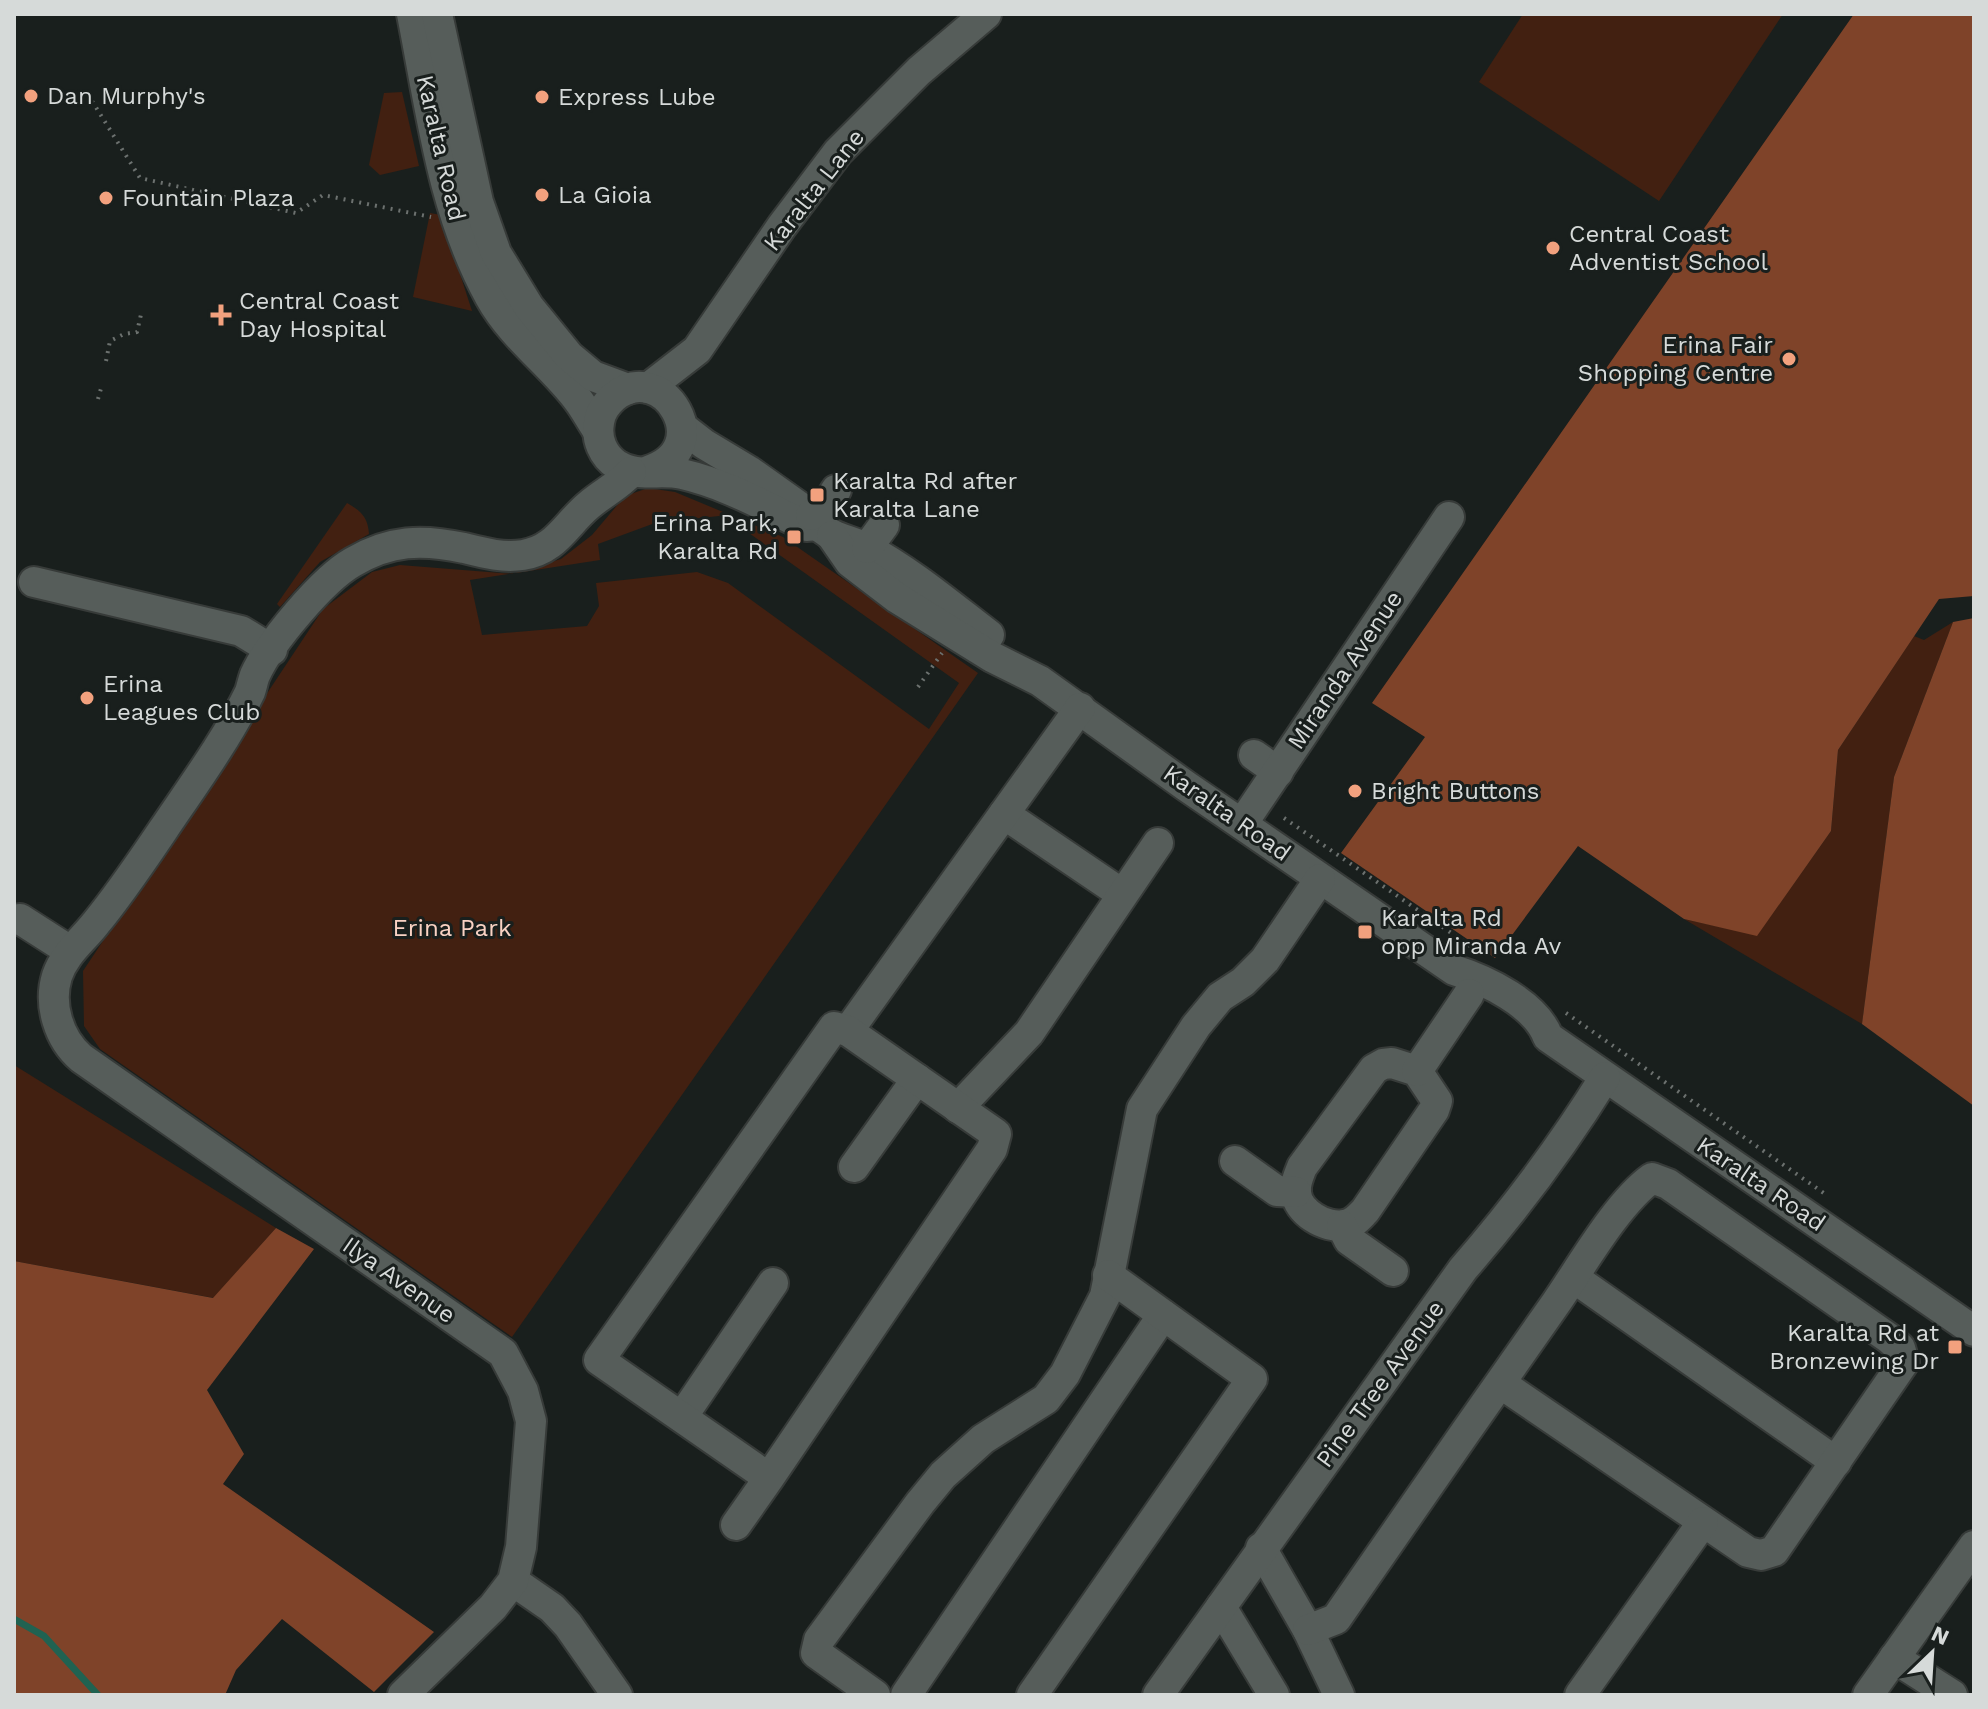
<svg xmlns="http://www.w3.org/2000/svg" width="1988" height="1709" font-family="'Work Sans',sans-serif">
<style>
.green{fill:#422011;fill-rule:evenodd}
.forest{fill:#7f4329}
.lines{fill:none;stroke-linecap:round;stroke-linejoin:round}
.stream{stroke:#206251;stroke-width:7}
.minor-casing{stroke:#373b39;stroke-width:34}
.path{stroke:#6c716f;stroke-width:4;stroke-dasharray:2 6;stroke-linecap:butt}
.minor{stroke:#565d5a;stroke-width:30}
.poi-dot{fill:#f2a17e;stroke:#191f1d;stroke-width:3}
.labels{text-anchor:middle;stroke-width:6;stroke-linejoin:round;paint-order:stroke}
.poi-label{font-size:24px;fill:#d6dad9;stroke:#191f1d;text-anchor:start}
.street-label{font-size:24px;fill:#d6dad9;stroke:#191f1d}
.park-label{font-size:24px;fill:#f9d2c3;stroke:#191f1d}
</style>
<rect width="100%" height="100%" fill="#191f1d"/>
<!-- green -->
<g class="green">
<path d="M1523 14H1783L1659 201 1479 82Z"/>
<path d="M402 92 419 166 380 175 369 165 384 93Z"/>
<path d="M430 213 441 215 472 311 413 297Z"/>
<path d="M648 488 675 492 783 537 978 673 512 1337 100 1049 84 1026 83 971 323 609 372 572 400 565 512 574 561 559 592 535 625 496ZM719 516 739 526 959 683 929 729 728 583 697 572 596 583 599 606 587 626 482 635 470 580 600 560 598 544 655 523Z"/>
<path d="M347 503C361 511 368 517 369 534L320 562 280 607 277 604Z"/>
<path d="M1953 622 1894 777 1862 1024 1684 919 1757 935 1831 831 1838 750 1914 636 1924 640Z"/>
<path d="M14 1065 276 1228 214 1298 14 1261Z"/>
</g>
<!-- forest -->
<g class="forest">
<path d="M1854 14 1974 15V596L1939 599 1838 750 1831 831 1757 936 1684 919 1578 846 1495 958 1341 853 1425 737 1372 703Z"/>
<path d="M1974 618V1106L1862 1024 1894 777 1953 622Z"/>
<path d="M276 1228 314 1249 207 1390 244 1454 223 1484 434 1632 374 1692 282 1619 236 1670 225 1695H14V1261L213 1298Z"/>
</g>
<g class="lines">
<!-- stream -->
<path class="stream" d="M14 1619 44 1636 98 1695"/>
<defs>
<g id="minor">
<path d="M412 14C431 110 442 210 490 297 512 337 551 364 578 400 585 409 591 421 598 431"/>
<path d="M437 14 478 202 496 253 529 307 569 356 593 376 628 389"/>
<path d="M648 388 697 350 782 226 838 152 919 71 986 14"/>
<path d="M682 427 704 444 749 471 811 515C823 538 847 538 868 549 911 572 951 606 989 635"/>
<path d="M648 471C720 448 662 357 614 397 606 404 600 412 599 423 596 439 603 456 617 465 636 478 661 469 682 474 726 484 766 507 806 526L817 525"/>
<path d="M811 515 824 509 836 490"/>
<path d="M832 536 850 562 897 598 992 657 1040 681 1186 786 1454 970C1486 980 1536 1004 1548 1037L1974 1331"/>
<path d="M867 548 884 525"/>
<path d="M34 582 241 631 272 650"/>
<path d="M1254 755 1278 772"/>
<path d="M1004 814 1122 894"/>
<path d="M1242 824 1449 517"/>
<path d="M20 919 70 951"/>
<path d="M848 1031 1080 708"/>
<path d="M1392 1063 1417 1071 1437 1101 1434 1110 1365 1211C1359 1217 1354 1224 1344 1225 1326 1229 1297 1212 1296 1192 1295 1183 1299 1175 1302 1167L1374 1069 1383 1064Z"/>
<path d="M1417 1071 1469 994"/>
<path d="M958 1108 1029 1033 1158 843"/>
<path d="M1235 1161 1277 1191 1296 1192"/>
<path d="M854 1167 917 1079"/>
<path d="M1342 1226 1349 1240 1393 1271"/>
<path d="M1574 1278 1836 1462"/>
<path d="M682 1417 773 1283"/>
<path d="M736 1525 769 1478 992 1149 996 1134 848 1031 834 1027 599 1360 769 1478"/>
<path d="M1261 1548 1308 1630 1339 1695"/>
<path d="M513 1581 552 1608 568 1625 617 1695"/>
<path d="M1221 1607 1274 1695"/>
<path d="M1308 1630 1336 1619C1409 1513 1482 1408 1556 1303 1581 1267 1617 1203 1652 1178L1668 1184 1890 1339 1900 1348 1904 1362 1774 1551 1761 1555 1748 1552 1500 1383"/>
<path d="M1894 1658 1952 1695"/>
<path d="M403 1695 493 1607 513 1581 521 1547 531 1421 523 1391 503 1353 81 1058C59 1039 48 1005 57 976 65 953 82 941 96 923 120 894 142 861 163 830 192 787 227 739 250 692 252 686 253 680 255 675 270 642 323 579 353 562 390 540 422 539 464 548 484 553 502 558 523 555 556 550 566 524 589 505 603 493 618 486 631 472"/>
<path d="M875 1695 816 1653 819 1640 920 1503 943 1475 983 1439 1046 1399 1065 1374 1105 1296 1142 1109 1196 1026 1220 997 1243 982 1265 960 1320 879"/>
<path d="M906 1695 1163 1315"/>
<path d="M1032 1695 1252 1379 1108 1275"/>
<path d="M1158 1695 1463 1269C1515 1209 1563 1145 1605 1077"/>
<path d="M1580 1695 1703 1522"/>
<path d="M1868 1695 1974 1546"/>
</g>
</defs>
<!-- minor casing -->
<use href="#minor" class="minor-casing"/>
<!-- path -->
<g class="path">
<path d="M92 101 140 178 296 213 323 195 431 217"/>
<path d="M106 361 110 341 124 334 137 332 142 310"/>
<path d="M98 399 102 385"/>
<path d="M918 687 942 653"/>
<path d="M1284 818 1473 948"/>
<path d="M1566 1013 1828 1196"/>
</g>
<!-- minor -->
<use href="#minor" class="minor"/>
</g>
<!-- markers -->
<g class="poi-dot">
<circle cx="31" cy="96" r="8"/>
<circle cx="542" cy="97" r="8"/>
<circle cx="542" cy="195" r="8"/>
<circle cx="106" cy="198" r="8"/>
<circle cx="1553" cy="248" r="8"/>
<path d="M217 303h8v8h8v8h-8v8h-8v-8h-8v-8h8z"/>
<circle cx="1789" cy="359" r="8"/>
<rect x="809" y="487" width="16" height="16" rx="4"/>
<rect x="786" y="529" width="16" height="16" rx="4"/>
<circle cx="87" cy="698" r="8"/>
<circle cx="1355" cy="791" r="8"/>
<rect x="1357" y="924" width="16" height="16" rx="4"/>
<rect x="1947" y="1339" width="16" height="16" rx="4"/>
</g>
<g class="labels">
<!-- poi labels -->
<g class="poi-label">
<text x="47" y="104">Dan Murphy's</text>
<text x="558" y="105">Express Lube</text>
<text x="558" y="203">La Gioia</text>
<text x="122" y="206">Fountain Plaza</text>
<text x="1569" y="242">Central Coast<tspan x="1569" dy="28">Adventist School</tspan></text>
<text x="239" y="309">Central Coast<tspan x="239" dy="28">Day Hospital</tspan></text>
<text x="1773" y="353" text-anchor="end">Erina Fair<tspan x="1773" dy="28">Shopping Centre</tspan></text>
<text x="833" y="489">Karalta Rd after<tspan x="833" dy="28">Karalta Lane</tspan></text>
<text x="778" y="531" text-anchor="end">Erina Park,<tspan x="778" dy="28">Karalta Rd</tspan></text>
<text x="103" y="692">Erina<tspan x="103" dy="28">Leagues Club</tspan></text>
<text x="1371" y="799">Bright Buttons</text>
<text x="1381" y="926">Karalta Rd<tspan x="1381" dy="28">opp Miranda Av</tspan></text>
<text x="1939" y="1341" text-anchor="end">Karalta Rd at<tspan x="1939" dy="28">Bronzewing Dr</tspan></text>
</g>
<!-- street labels -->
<g class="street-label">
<text transform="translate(441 148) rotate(77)" y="8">Karalta Road</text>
<text transform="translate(814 190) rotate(-52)" y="8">Karalta Lane</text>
<text transform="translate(1345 670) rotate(-56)" y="8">Miranda Avenue</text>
<text transform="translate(1227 813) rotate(35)" y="8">Karalta Road</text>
<text transform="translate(1761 1184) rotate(34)" y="8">Karalta Road</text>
<text transform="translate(399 1280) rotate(35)" y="8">Ilya Avenue</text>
<text transform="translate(1380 1384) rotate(-54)" y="8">Pine Tree Avenue</text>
</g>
<!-- park labels -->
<g class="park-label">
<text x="452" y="936">Erina Park</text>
</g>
</g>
<!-- border -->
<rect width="1988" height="1709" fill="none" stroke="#d6dad9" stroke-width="32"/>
<!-- north arrow -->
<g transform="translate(1932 1653) rotate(25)" stroke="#191f1d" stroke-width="6" paint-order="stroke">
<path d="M0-6L14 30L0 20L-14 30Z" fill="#d6dad9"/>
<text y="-12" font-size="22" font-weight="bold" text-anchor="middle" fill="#d6dad9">N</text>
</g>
</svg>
